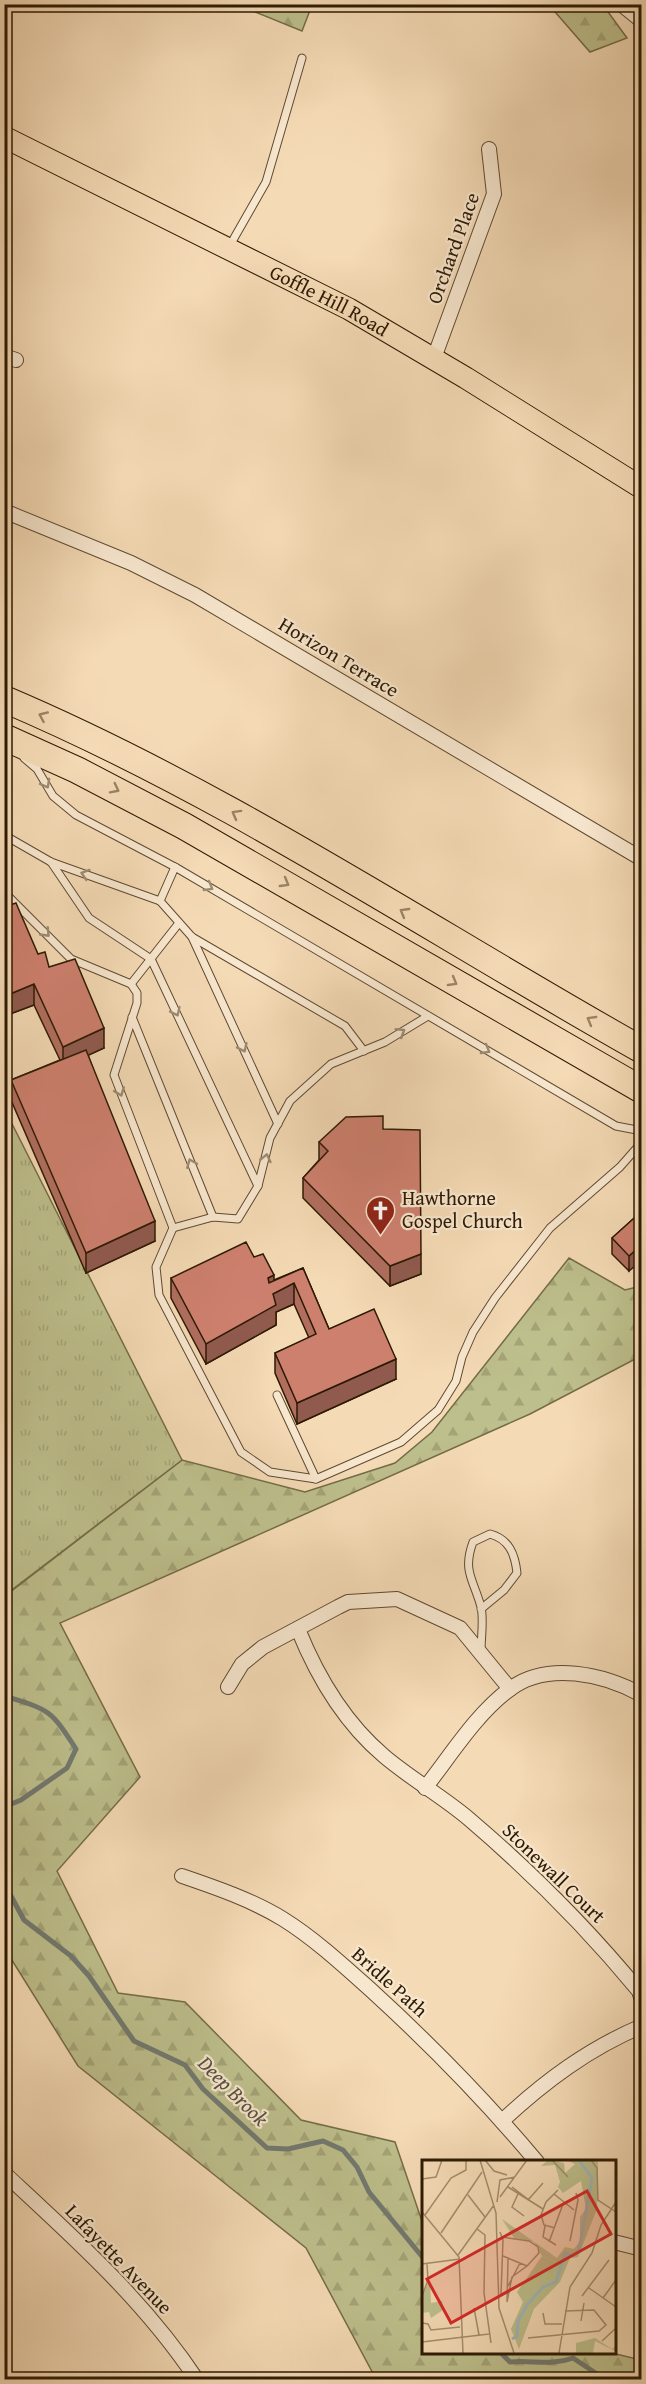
<svg xmlns="http://www.w3.org/2000/svg" width="646" height="2384" font-family="'Gentium Book Plus',serif">
<style>
.forest{fill:url(#forest-firs);stroke:#756c48;stroke-width:1.5}
.park{fill:url(#park-tufts);stroke:#756c48;stroke-width:1.5}
.lines{fill:none;stroke-linecap:round;stroke-linejoin:round}
.stream{stroke:#727970;stroke-width:5}
.lane-casing{stroke:#5f4a30;stroke-width:9}
.street-casing{stroke:#5f4a30;stroke-width:16}
.primary-casing{stroke:#2d1a03;stroke-width:23}
.highway-casing{stroke:#2d1a03;stroke-width:28}
.lane{stroke:#f8e7cf;stroke-width:7}
.street{stroke:#f8e7cf;stroke-width:14}
.primary{stroke:#f4dab5;stroke-width:21}
.highway{stroke:#f4dab5;stroke-width:26}
.wall{fill:#b16e5f;stroke:#2d1a03;stroke-width:1.5}
.shaded-wall{fill:#905a4e;stroke:#2d1a03;stroke-width:1.5}
.building{fill:#ce806f;stroke:#2d1a03;stroke-width:1.5}
.oneway{stroke:#9a8465}
.oneway2{stroke:#9d8b73}
.labels{text-anchor:middle;stroke-width:4.5;stroke-linejoin:round;paint-order:stroke}
.street-label{font-size:20px;fill:#2d1a03;stroke:#f8e7cf}
.poi-label{font-size:20px;fill:#2d1a03;stroke:#f8e7cf;text-anchor:start}
.water-label{font-size:21px;font-style:italic;fill:#555142;stroke:#f8e7cf}
.inset-river{fill:none;stroke:#a0b8b8;stroke-width:3}
.inset-road{fill:none;stroke:#a48d6e;stroke-width:1.5}
.view{fill:#d62828;fill-opacity:0.15;stroke:#d62828;stroke-width:3}
.inset-edge{fill:none;stroke:#2d1a03;stroke-width:3}
</style>
<defs>
<pattern id="forest-firs" width="22" height="20" patternUnits="userSpaceOnUse" patternTransform="scale(1.5)"><rect width="22" height="20" fill="#bdbf8c"/><path d="M5 1l3.5 6h-7zM16 11l3.5 6h-7z" fill="#a3a477"/></pattern>
<pattern id="park-tufts" width="24" height="20" patternUnits="userSpaceOnUse" patternTransform="scale(1.5)"><rect width="24" height="20" fill="#bdbf8c"/><path d="M3 7l-1-3M5 7V3M7 7l1-3M15 17l-1-3M17 17v-4M19 17l1-3" fill="none" stroke="#a3a477"/></pattern>
</defs>
<rect width="100%" height="100%" fill="#f4dab5"/>
<filter id="stains"><feTurbulence type="fractalNoise" baseFrequency=".00333" numOctaves="4"/><feColorMatrix values="0 0 0 0 .2 0 0 0 0 .09 0 0 0 0 .02 0 0 0 .5 -.17"/></filter>
<radialGradient id="worn" r=".72"><stop offset=".6" stop-color="#630" stop-opacity="0"/><stop offset="1" stop-color="#630" stop-opacity=".3"/></radialGradient>
<!-- forest -->
<g class="forest">
<path d="M238 5H312L302 31Z"/>
<path d="M549 5H603L627 38 590 52Z"/>
<path d="M569 1258 625 1290 641 1286V1356L530 1414 60 1623 140 1777 57 1871 118 1993 185 2002 301 2120 395 2142 424 2227V2352L612 2353 641 2360V2379H376L306 2248 78 2066 5 1949V1589L10 1592 182 1460 305 1492 395 1463 432 1432Z"/>
</g>
<!-- park -->
<path class="park" d="M4 1108 182 1460 9 1592 4 1589Z"/>
<g class="lines">
<!-- stream -->
<g class="stream">
<path d="M4 1696C50 1710 50 1709 76 1749L67 1768 21 1800 4 1807"/>
<path d="M4 1883 24 1920 71 1956 89 1976 134 2041 185 2065 203 2089 267 2148 288 2149 323 2141 343 2150 357 2167 369 2192 424 2259"/>
<path d="M500 2352 510 2362C533 2360 552 2366 573 2358L606 2380"/>
</g>
<defs>
<g id="lane">
<path d="M229 247 266 182 302 58"/>
<path d="M24 758 37 769 53 796 76 815 175 867 616 1126 642 1131"/>
<path d="M4 835 51 862 160 901 192 937 345 1026 364 1051"/>
<path d="M51 862 89 918 151 959 258 1186"/>
<path d="M4 892 71 959 131 984 137 993V1003L114 1075 173 1228 213 1217 238 1219 258 1186 270 1138 290 1101 331 1064 385 1042 428 1016"/>
<path d="M160 901 175 867"/>
<path d="M192 937 278 1124"/>
<path d="M131 984 179 923"/>
<path d="M132 1017 213 1217"/>
<path d="M173 1228 156 1267 159 1295 241 1452 270 1472 316 1479 401 1442 438 1410 456 1381 462 1357 473 1332 495 1298 550 1228 620 1167 642 1142"/>
<path d="M277 1395 316 1479"/>
<path d="M481 1651C481 1637 484 1620 481 1607 474 1580 462 1572 473 1542L490 1534C509 1539 515 1554 517 1573L504 1590 481 1609"/>
</g>
<g id="street">
<path d="M621 4 642 21"/>
<path d="M4 356 16 360"/>
<path d="M434 358 494 194 489 149"/>
<path d="M4 511 131 563 195 595 642 859"/>
<path d="M298 1629C317 1676 345 1723 384 1756 411 1779 442 1796 469 1819 530 1871 588 1929 639 1991L642 2000"/>
<path d="M228 1687 242 1664 263 1647 338 1607 348 1602 397 1599 460 1628 510 1689"/>
<path d="M425 1788C451 1755 476 1714 510 1689 547 1661 604 1674 642 1695"/>
<path d="M182 1876C217 1888 252 1900 283 1919 315 1939 344 1966 372 1991 430 2044 486 2101 537 2162"/>
<path d="M502 2121C545 2081 588 2049 642 2026"/>
<path d="M4 2173C74 2238 144 2300 197 2380"/>
<path d="M614 2242 642 2249"/>
</g>
<g id="primary">
<path id="s1" d="M4 137 349 309 466 378 642 488"/>
</g>
<g id="highway">
<path d="M4 699C228 794 430 931 642 1050"/>
<path d="M4 737 77 770 184 826 642 1090"/>
</g>
</defs>
<!-- lane casing -->
<use href="#lane" class="lane-casing"/>
<!-- street casing -->
<use href="#street" class="street-casing"/>
<!-- primary casing -->
<use href="#primary" class="primary-casing"/>
<!-- highway casing -->
<use href="#highway" class="highway-casing"/>
<!-- lane -->
<use href="#lane" class="lane"/>
<!-- street -->
<use href="#street" class="street"/>
<!-- primary -->
<use href="#primary" class="primary"/>
<!-- highway -->
<use href="#highway" class="highway"/>
</g>
<!-- wall -->
<g class="wall">
<path d="M4 907 38 954 49 967 104 1048 88 1055 155 1241 86 1273 11 1100V1080L60 1060 34 1005 10 1014 4 1001Z"/>
<path d="M383 1129 421 1274 390 1286 303 1198V1178L319 1160V1142Z"/>
<path d="M642 1211 629 1271 612 1254V1238Z"/>
<path d="M254 1257 274 1280 303 1268 329 1329 396 1379 297 1424 275 1373V1353L309 1338 294 1304 276 1312V1325L206 1364 171 1298V1278Z"/>
</g>
<!-- shaded-wall -->
<g class="shaded-wall">
<path d="M34 984V1005L10 1014V994Z"/>
<path d="M104 1028V1048L63 1067V1047Z"/>
<path d="M155 1221V1241L86 1273V1253Z"/>
<path d="M642 1244V1260L629 1271V1256Z"/>
<path d="M421 1254V1274L390 1286V1266Z"/>
<path d="M274 1275V1293L294 1283V1304L276 1312V1325L206 1364V1344L268 1278Z"/>
<path d="M396 1359V1379L297 1424V1403Z"/>
</g>
<!-- building -->
<g class="building">
<path d="M16 903 38 954 45 952 49 967 75 959 104 1028 63 1047 34 984 10 994 4 981V907Z"/>
<path d="M86 1050 155 1221 86 1253 11 1080Z"/>
<path d="M383 1116V1129L420 1130 421 1254 390 1266 303 1178 328 1151 319 1142 346 1117Z"/>
<path d="M642 1211V1244L629 1256 612 1238Z"/>
<path d="M246 1242 254 1257 263 1254 274 1275 268 1278 269 1283 303 1268 329 1329 374 1309 396 1359 297 1403 275 1353 316 1334 294 1283 273 1294 276 1305 206 1344 171 1278Z"/>
</g>
<!-- one-way arrows -->
<defs><path id="oneway-chevron" d="M-2-3.5L2.5 0L-2 3.5" fill="none" stroke-width="1.6" stroke-linecap="round" stroke-linejoin="round" transform="scale(1.5)"/></defs>
<g class="oneway">
<use href="#oneway-chevron" transform="translate(43 716) rotate(-156)"/>
<use href="#oneway-chevron" transform="translate(115 789) rotate(27)"/>
<use href="#oneway-chevron" transform="translate(236 814) rotate(-151)"/>
<use href="#oneway-chevron" transform="translate(285 883) rotate(30)"/>
<use href="#oneway-chevron" transform="translate(404 912) rotate(-150)"/>
<use href="#oneway-chevron" transform="translate(453 982) rotate(30)"/>
<use href="#oneway-chevron" transform="translate(591 1020) rotate(-150)"/>
</g>
<g class="oneway2">
<use href="#oneway-chevron" transform="translate(46 784) rotate(61)"/>
<use href="#oneway-chevron" transform="translate(85 874) rotate(-162)"/>
<use href="#oneway-chevron" transform="translate(209 887) rotate(30)"/>
<use href="#oneway-chevron" transform="translate(46 933) rotate(46)"/>
<use href="#oneway-chevron" transform="translate(176 1012) rotate(65)"/>
<use href="#oneway-chevron" transform="translate(401 1032) rotate(-32)"/>
<use href="#oneway-chevron" transform="translate(243 1048) rotate(65)"/>
<use href="#oneway-chevron" transform="translate(486 1050) rotate(30)"/>
<use href="#oneway-chevron" transform="translate(120 1092) rotate(69)"/>
<use href="#oneway-chevron" transform="translate(266 1158) rotate(-77)"/>
<use href="#oneway-chevron" transform="translate(191 1163) rotate(-112)"/>
</g>
<!-- icons -->
<defs>
<symbol id="church-pin" viewBox="-11 -11 22 30"><path d="M0 17L-7.5 6A9.5 9.5 0 1 1 7.5 6Z" fill="#8f2418" stroke="#f8e7cf"/><path d="M-1.2-6h2.4v3.5h3.3v2.4h-3.3V6h-2.4V-.1h-3.3v-2.4h3.3Z" fill="#fff"/></symbol>
</defs>
<g fill-rule="evenodd">
<use href="#church-pin" x="364" y="1194" width="33" height="45"/>
</g>
<g class="labels">
<!-- street labels -->
<g class="street-label">
<text transform="translate(453 248) rotate(-70)" y="7">Orchard Place</text>
<text dy="7" stroke="none"><textPath href="#s1" startOffset="364">Goffle Hill Road</textPath></text>
<text transform="translate(339 657) rotate(31)" y="7">Horizon Terrace</text>
<text transform="translate(554 1873) rotate(44)" y="7">Stonewall Court</text>
<text transform="translate(390 1982) rotate(42)" y="7">Bridle Path</text>
<text transform="translate(119 2259) rotate(46)" y="7">Lafayette Avenue</text>
</g>
<!-- poi labels -->
<g class="poi-label">
<text x="402" y="1205">Hawthorne<tspan x="402" dy="23">Gospel Church</tspan></text>
</g>
<!-- water labels -->
<g class="water-label">
<text transform="translate(233 2091) rotate(45)" y="7">Deep Brook</text>
</g>
</g>
<!-- overview -->
<g transform="translate(422 2160)">
<rect width="194" height="194" fill="#f4dab5"/>
<path d="M126 0 142 3 143 13 153 4 144 0H176L175 49 156 97 148 98 138 122 112 149 97 189 89 169 101 142 135 103 120 96 112 82 92 78 80 59 135 98 143 87 152 89 158 81V57L164 49 159 21 141 33 136 27 138 22 133 5 119 6ZM8 119 9 143 20 141 21 150 9 158 7 152 0 153V136ZM173 178 190 189 193 186V191L173 181 171 193H154V183Z" fill="#bdbf8c"/>
<path d="M120 96 135 103V109L101 142 95 132Z" fill="#bdbf8c"/>
<path class="inset-river" d="M90 179 95 176 96 161 105 145 121 127 134 122 143 93 152 96 157 90 170 18 157 0"/>
<path class="inset-road" d="M58 0 74 53 77 148 92 193M63 0 72 11 85 15M130 0 146 17M169 0 175 8 176 40 194 52M0 19 14 17 20 0M86 27 121 49M90 27 111 43M96 34 90 47 102 56M132 34 152 50M46 35 63 57M78 37 105 0M106 40 121 23M75 42 78 20 93 17M0 52 37 97 41 193M3 55 29 18 44 10V0M123 66 121 77 134 85M133 68 122 65 119 55 124 42 136 30M55 69 63 75 62 133 69 183M78 72 81 80 79 134M19 73 60 12M80 77 107 81 116 87 117 93 105 106M148 81 156 40 154 33M127 82 141 44M36 95 72 45M81 96 105 106 90 117 85 142 86 99M0 104 38 99M86 126 98 103M167 128 194 147M0 136 6 120 5 104M160 136 187 100M181 138 194 120M52 148 57 175M121 153 123 164H140M159 161 162 143M0 163 6 164 9 170 38 167M106 178 177 171 184 165 172 150 143 151M180 181 194 168M0 182 67 174M137 193 148 127 170 93 179 65 194 42"/>
<path class="view" d="M165 31 189 74 29 163 5 119Z"/>
<rect width="194" height="194" class="inset-edge"/>
</g>
<!-- margin -->
<rect width="646" height="2384" fill="none" stroke="#f4dab5" stroke-width="24"/>
<rect x="6" y="6" width="634" height="2372" fill="none" stroke="#2d1a03" stroke-width="3"/>
<rect x="12" y="12" width="622" height="2360" fill="none" stroke="#2d1a03" stroke-width="1.5"/>
<rect width="100%" height="100%" filter="url(#stains)"/>
<rect width="100%" height="100%" fill="url(#worn)"/>
</svg>
